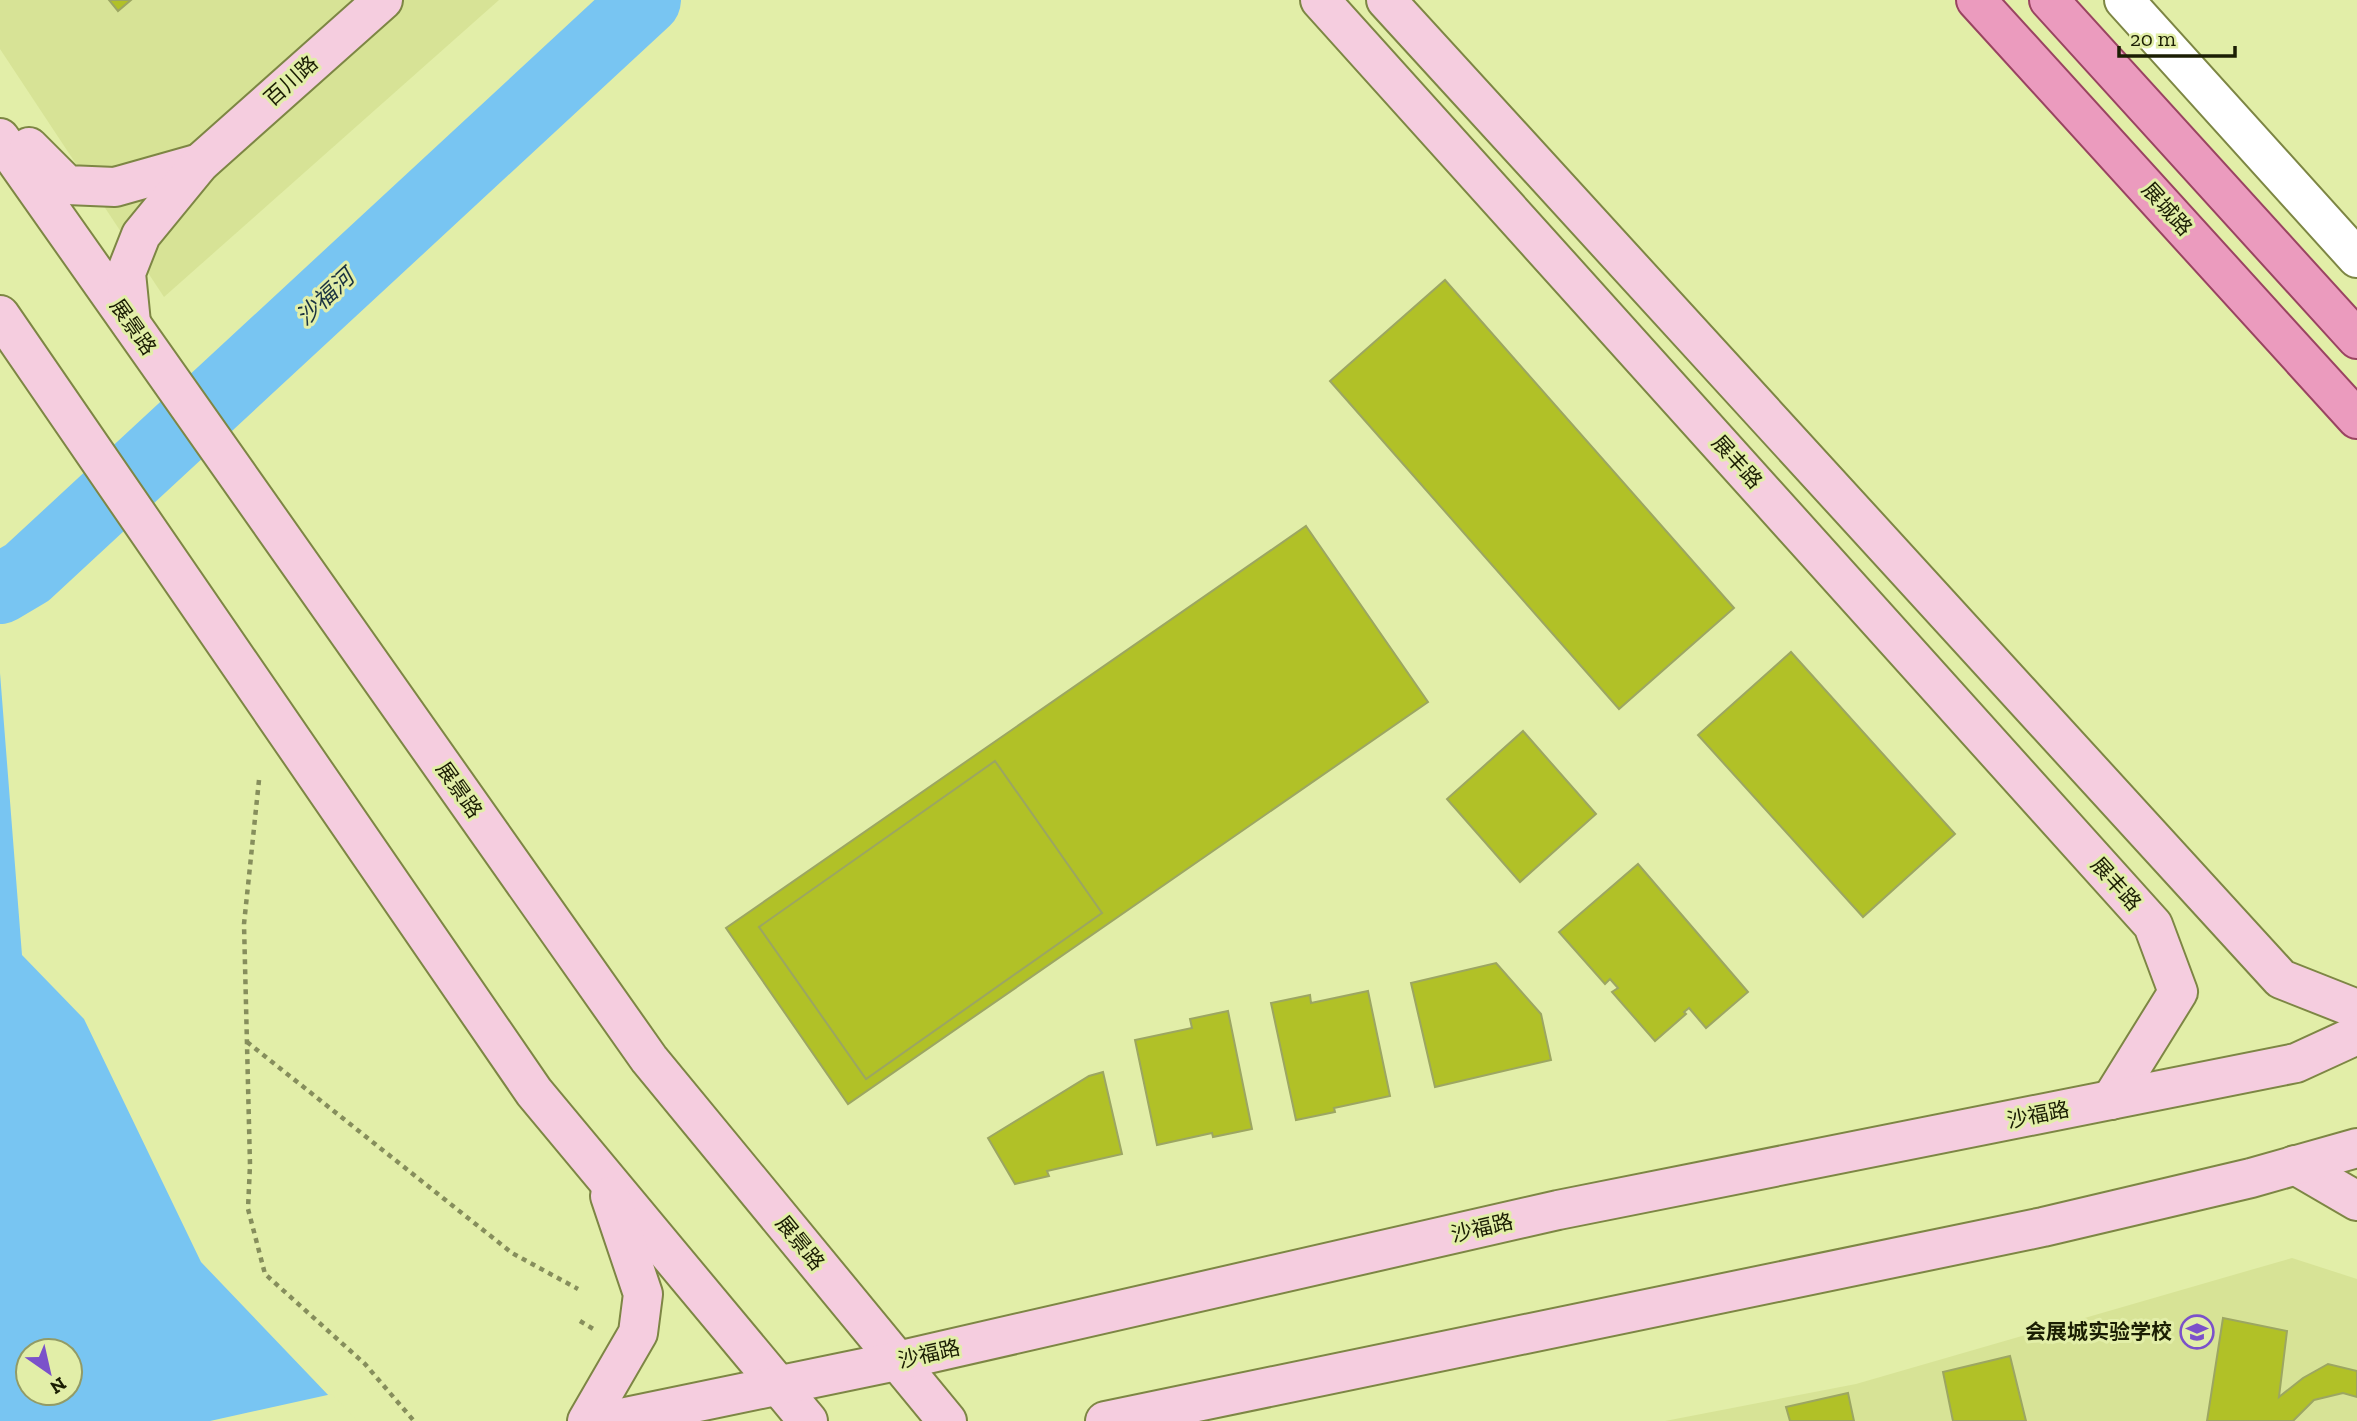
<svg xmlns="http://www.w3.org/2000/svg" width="2357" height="1421" font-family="'Zilla Slab','Noto Sans SC',serif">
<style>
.built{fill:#d7e396}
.water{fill:#78c5f2;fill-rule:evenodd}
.pier{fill:#e2eea8}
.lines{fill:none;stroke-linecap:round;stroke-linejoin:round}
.river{stroke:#78c5f2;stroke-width:70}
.building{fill:#b1c127;stroke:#9ca662;stroke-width:2}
.street-casing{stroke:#7d8644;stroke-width:42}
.secondary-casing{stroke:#7d8644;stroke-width:42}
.primary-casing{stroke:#994461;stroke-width:42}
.path{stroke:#868e5c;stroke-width:4.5;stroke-dasharray:5 5;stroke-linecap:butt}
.street{stroke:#fff;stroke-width:38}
.secondary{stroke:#f5cddf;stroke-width:38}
.primary{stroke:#eb9bbe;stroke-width:38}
.labels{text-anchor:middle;stroke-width:6;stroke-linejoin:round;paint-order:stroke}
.street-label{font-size:21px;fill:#1b1e03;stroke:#e2eea8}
.poi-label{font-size:21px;font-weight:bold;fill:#1b1e03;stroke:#e2eea8;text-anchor:end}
.water-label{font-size:23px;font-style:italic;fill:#1a3240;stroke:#e2eea8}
</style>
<rect width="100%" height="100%" fill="#e2eea8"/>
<!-- built -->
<g class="built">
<path d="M0 0H499L164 297 0 49Z"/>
<path d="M2292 1258 2357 1279V1421H1665L1856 1384Z"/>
</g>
<!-- water -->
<path class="water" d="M0 673 22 955 84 1019 201 1262 353 1421H0ZM28 1351H70V1393H28Z"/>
<!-- pier -->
<path class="pier" d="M332 1394 357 1421H210Z"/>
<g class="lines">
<!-- river -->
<path class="river" d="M0 589 27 573 646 0"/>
</g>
<!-- building -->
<g class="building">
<path d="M109 0H131L118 11Z"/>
<path d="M1445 280 1734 608 1619 709 1330 381Z"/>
<path d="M1306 526 1428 702 848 1104 726 928Z"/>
<path d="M1791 652 1955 834 1863 917 1698 735Z"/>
<path d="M1523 731 1596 814 1520 882 1447 799Z"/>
<path d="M995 761 1102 913 866 1079 759 927Z"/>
<path d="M1638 864 1748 992 1706 1028 1689 1008 1684 1012 1686 1014 1655 1041 1612 992 1618 988 1610 979 1605 984 1559 932Z"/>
<path d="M1496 963 1541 1014 1551 1060 1435 1087 1411 983Z"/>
<path d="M1368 991 1390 1096 1334 1108 1335 1112 1296 1120 1271 1003 1310 995 1311 1003Z"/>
<path d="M1228 1011 1252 1129 1213 1137 1212 1133 1157 1145 1135 1040 1192 1028 1190 1019Z"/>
<path d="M1103 1072 1122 1154 1047 1171 1049 1176 1015 1184 988 1138 1089 1076Z"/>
<path d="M2223 1318 2287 1331 2279 1397 2303 1378 2328 1364 2357 1371V1397L2343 1393 2314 1400 2293 1421H2207Z"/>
<path d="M2010 1356 2026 1421H1953L1943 1372Z"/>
<path d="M1848 1393 1854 1421H1790L1786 1407Z"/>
</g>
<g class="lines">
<defs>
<path id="street" d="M2124 0 2357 258"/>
<g id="secondary">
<path d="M1320 0 2153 925 2178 992 2111 1100"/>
<path d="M1386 0 2281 979 2357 1009"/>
<path d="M0 138 649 1059 947 1421"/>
<path d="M29 147 67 185 115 187 200 163"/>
<path d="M0 315 534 1092 808 1421"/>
<path d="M131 323 126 273 141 235 200 163 383 0"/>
<path d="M2295 1165 2357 1201"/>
<path d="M587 1421 638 1333 643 1294 610 1196"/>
<path d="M606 1421 897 1361 1558 1210 2296 1063 2357 1035"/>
<path d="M1105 1421 2043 1227 2251 1178 2357 1148"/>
</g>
<g id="primary">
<path d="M1976 0 2357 419"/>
<path d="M2049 0 2357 339"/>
</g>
</defs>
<!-- street casing -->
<use href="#street" class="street-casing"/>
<!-- secondary casing -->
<use href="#secondary" class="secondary-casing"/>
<!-- primary casing -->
<use href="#primary" class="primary-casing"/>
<!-- path -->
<g class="path">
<path d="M259 780 244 924 250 1165 248 1209 265 1274 365 1364 414 1421"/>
<path d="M247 1042 512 1253 578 1289"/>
<path d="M580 1321 595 1330"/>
</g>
<!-- street -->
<use href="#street" class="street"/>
<!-- secondary -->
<use href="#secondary" class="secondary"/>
<!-- primary -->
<use href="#primary" class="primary"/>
</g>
<!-- icons -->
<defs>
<symbol id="school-ring" viewBox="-11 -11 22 22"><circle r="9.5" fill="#e2eea8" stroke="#7b51ca" stroke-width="1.5"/><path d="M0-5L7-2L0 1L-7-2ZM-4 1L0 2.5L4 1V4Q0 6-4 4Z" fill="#7b51ca"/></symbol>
</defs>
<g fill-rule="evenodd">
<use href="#school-ring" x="2178" y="1313" width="38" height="38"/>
</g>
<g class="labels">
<!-- street labels -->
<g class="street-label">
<text transform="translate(291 81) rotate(-42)" y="7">百川路</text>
<text transform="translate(2167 209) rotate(48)" y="7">展城路</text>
<text transform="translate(133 327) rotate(55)" y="7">展景路</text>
<text transform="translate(1737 462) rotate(48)" y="7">展丰路</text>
<text transform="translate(459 790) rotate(55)" y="7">展景路</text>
<text transform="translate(2116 884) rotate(48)" y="7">展丰路</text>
<text transform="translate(2038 1115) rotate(-11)" y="7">沙福路</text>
<text transform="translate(1482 1228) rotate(-13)" y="7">沙福路</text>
<text transform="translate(800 1243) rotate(51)" y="7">展景路</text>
<text transform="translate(929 1354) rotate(-13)" y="7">沙福路</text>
</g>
<!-- poi labels -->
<g class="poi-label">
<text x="2172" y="1339">会展城实验学校</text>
</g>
<!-- water labels -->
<g class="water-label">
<text transform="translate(325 297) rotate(-43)" y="8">沙福河</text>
</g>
</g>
<!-- north arrow -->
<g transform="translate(49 1372) rotate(146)"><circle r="33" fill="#e2eea8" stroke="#929b66" stroke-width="2"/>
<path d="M0-5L12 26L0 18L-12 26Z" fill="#7b51ca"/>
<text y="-10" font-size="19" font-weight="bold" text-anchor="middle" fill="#1b1e03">N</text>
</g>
<!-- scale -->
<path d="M2119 46v10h116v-10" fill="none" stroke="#1b1e03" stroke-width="3.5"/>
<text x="2130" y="46" font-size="21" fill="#1b1e03" stroke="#e2eea8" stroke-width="5" paint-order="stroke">20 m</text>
</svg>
